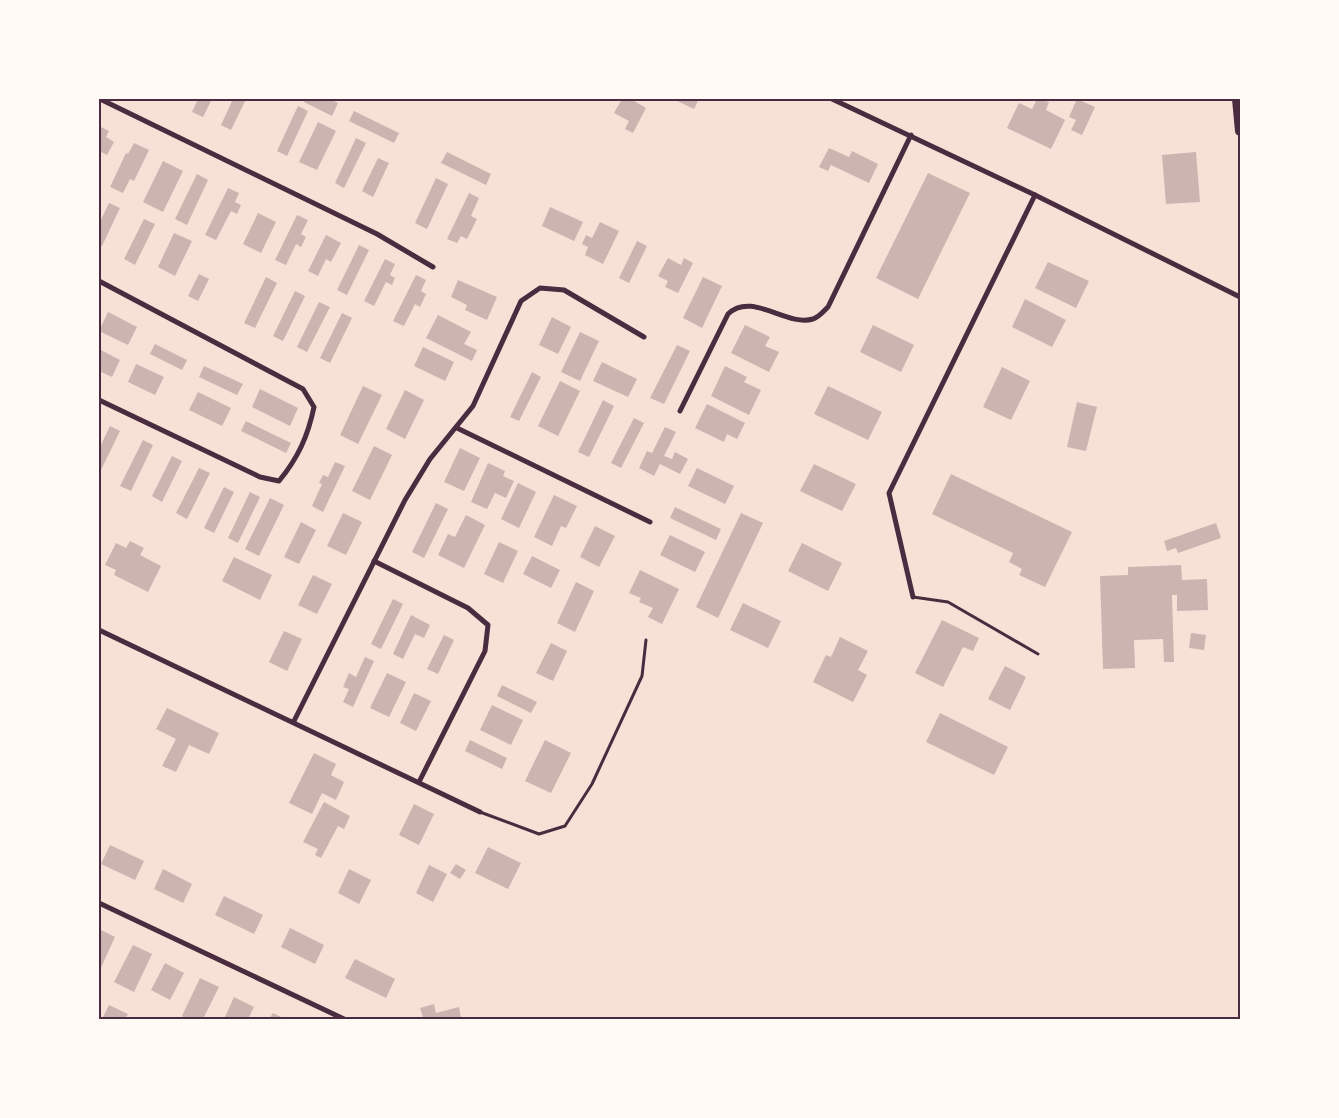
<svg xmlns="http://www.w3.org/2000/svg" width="1339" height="1118" font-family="'Alegreya Sans',sans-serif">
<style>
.building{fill:#ccb4b1}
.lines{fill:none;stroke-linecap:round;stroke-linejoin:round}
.service{stroke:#4a2c40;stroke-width:3}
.minor{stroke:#4a2c40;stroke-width:5}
.primary{stroke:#4a2c40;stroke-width:10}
.neatline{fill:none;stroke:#4a2c40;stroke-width:2}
</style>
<rect width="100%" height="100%" fill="#f7e1d7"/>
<!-- building -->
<g class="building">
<path d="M198 99H212L203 117 192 112Z"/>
<path d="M233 99H246L231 130 221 125Z"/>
<path d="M305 99H330L338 103 332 116 304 102Z"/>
<path d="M622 99H631L646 108 633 133 625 129 629 121 614 113Z"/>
<path d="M673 99H699L694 109Z"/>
<path d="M1037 99 1049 102 1046 110 1065 120 1051 149 1007 128 1019 103 1032 109Z"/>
<path d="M1077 99 1095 107 1082 135 1071 130 1076 120 1069 117Z"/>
<path d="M298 106 308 111 287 156 277 151Z"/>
<path d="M354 111 399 133 394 143 349 121Z"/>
<path d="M318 122 336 131 317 170 299 162Z"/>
<path d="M99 126 109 131 106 137 114 142 107 155 99 151Z"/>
<path d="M356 138 366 143 344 188 335 183Z"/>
<path d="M134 143 149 150 134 181 130 179 123 193 110 187 126 153 128 154Z"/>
<path d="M829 148 849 157 852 151 878 164 869 183 831 165 828 171 819 167Z"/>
<path d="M447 152 491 174 486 185 441 163Z"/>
<path d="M1196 152 1200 202 1166 204 1162 155Z"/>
<path d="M378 158 389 163 373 197 362 191Z"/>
<path d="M163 161 183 171 163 212 143 202Z"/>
<path d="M928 173 970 193 918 299 876 278Z"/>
<path d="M197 174 208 180 187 225 175 219Z"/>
<path d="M436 178 448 184 427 229 415 223Z"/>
<path d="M228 188 239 193 235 202 241 205 237 214 231 211 216 240 205 235Z"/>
<path d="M469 193 479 198 471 216 477 219 467 239 461 236 457 243 447 239Z"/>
<path d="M109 203 120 208 102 246 99 245V224Z"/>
<path d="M550 207 583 222 574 241 542 226Z"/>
<path d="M258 213 276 222 261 253 243 244Z"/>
<path d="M297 215 308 220 301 234 306 237 301 247 296 244 286 265 275 260Z"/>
<path d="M144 219 155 224 135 265 124 259Z"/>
<path d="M600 222 619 231 603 264 585 255 588 247 582 244 586 235 592 238Z"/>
<path d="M174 233 192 241 175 276 158 267Z"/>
<path d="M326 235 341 243 331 262 326 259 318 276 308 271Z"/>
<path d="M637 241 647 246 629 283 619 278Z"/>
<path d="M359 245 369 250 347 295 337 290Z"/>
<path d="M668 258 681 265 684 258 693 263 678 293 665 287 668 281 658 276Z"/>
<path d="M385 259 395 264 390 275 395 278 392 285 386 282 374 306 364 301Z"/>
<path d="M1048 262 1089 281 1076 308 1035 288Z"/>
<path d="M199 274 209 279 198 301 188 296Z"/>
<path d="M416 275 426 280 421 291 426 294 420 307 415 304 404 326 393 321Z"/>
<path d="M266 277 277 283 255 328 244 323Z"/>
<path d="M703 277 722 286 702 328 683 318Z"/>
<path d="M458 280 497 297 487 320 465 310 467 305 451 297Z"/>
<path d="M295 291 305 296 283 341 273 336Z"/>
<path d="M1025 299 1066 320 1052 347 1012 327Z"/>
<path d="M319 302 330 307 307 352 297 347Z"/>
<path d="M108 312 137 327 128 345 99 331Z"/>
<path d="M342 313 352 318 330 363 320 358Z"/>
<path d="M438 315 471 332 464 344 477 350 472 361 426 338Z"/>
<path d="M552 317 571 327 558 354 539 345Z"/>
<path d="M745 325 770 337 765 346 779 352 769 372 731 353Z"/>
<path d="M873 325 914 345 901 372 860 352Z"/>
<path d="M580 332 599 341 580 381 561 372Z"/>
<path d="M155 344 187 360 182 370 150 354Z"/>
<path d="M677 345 690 351 664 404 650 398Z"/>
<path d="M423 347 454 362 445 381 414 366Z"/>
<path d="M99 349 120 360 112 377 99 371Z"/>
<path d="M602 362 637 379 628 397 593 381Z"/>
<path d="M136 364 164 377 155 395 128 382Z"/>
<path d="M204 366 243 384 237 395 199 377Z"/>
<path d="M725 366 747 377 744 382 761 390 749 415 711 396Z"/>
<path d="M1002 367 1030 381 1011 420 983 407Z"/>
<path d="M532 372 541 377 519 421 510 417Z"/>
<path d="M560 381 580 391 558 436 538 426Z"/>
<path d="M363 386 382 395 358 444 340 435Z"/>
<path d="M828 386 882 412 868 440 814 414Z"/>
<path d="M260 389 298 408 290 426 252 407Z"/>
<path d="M405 390 424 400 405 439 386 429Z"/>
<path d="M198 392 231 408 222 426 189 410Z"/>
<path d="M603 400 614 406 589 457 578 452Z"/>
<path d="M1077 402 1097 407 1086 451 1067 447Z"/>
<path d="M707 404 745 423 737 439 727 434 724 442 695 428Z"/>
<path d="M634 418 644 423 621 468 611 463Z"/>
<path d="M246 421 291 443 286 453 241 431Z"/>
<path d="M110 426 120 431 99 474V449Z"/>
<path d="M665 427 676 432 664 456 672 459 675 452 688 459 680 474 660 464 654 476 639 468 647 451 652 453Z"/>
<path d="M143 440 153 445 131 491 120 486Z"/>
<path d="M374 446 392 455 370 500 352 491Z"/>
<path d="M460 448 480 458 464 491 444 482Z"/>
<path d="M172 456 182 461 162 502 152 496Z"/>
<path d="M335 462 345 466 323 512 312 506 322 484 319 483 323 475 328 477Z"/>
<path d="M488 463 505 471 503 476 514 481 506 498 495 493 487 509 471 502Z"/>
<path d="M814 464 856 484 842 511 800 491Z"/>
<path d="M199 468 210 473 187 519 176 513Z"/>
<path d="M697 468 734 486 725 504 688 486Z"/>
<path d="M951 474 1072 532 1045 587 1019 575 1022 569 1009 562 1013 553 932 514Z"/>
<path d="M518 483 536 492 519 528 501 519Z"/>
<path d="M224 487 234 492 214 533 204 528Z"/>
<path d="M250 492 260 497 238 543 228 538Z"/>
<path d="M554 495 577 506 566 528 561 526 552 546 534 537Z"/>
<path d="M270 498 284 505 259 556 245 549Z"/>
<path d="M436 503 448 509 424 558 412 552Z"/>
<path d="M675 507 721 529 716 540 670 518Z"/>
<path d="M343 513 362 522 346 555 327 546Z"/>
<path d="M741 513 763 523 718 618 696 607Z"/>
<path d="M466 515 485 525 464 568 438 555 448 534 455 537Z"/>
<path d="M301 522 316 530 299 564 284 557Z"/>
<path d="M1216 523 1221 538 1178 553 1176 548 1167 551 1164 541Z"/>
<path d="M595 526 615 536 599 567 580 557Z"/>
<path d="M670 535 705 552 695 572 660 555Z"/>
<path d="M130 541 144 548 140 555 161 566 148 592 114 575 116 570 105 565 116 543 126 548Z"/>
<path d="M499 542 518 551 503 583 484 574Z"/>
<path d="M802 543 842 563 828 591 788 571Z"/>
<path d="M532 556 560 570 551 588 523 574Z"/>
<path d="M234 557 272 575 260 600 222 581Z"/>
<path d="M1181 565 1182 580 1207 579 1208 610 1177 611V595H1172L1174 662H1164L1163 639 1134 640 1135 668 1103 669 1100 576 1128 575V567Z"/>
<path d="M640 570 679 589 662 624 648 617 653 608 639 602 641 598 629 593Z"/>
<path d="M313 575 332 584 317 614 298 605Z"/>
<path d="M576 582 594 591 575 632 557 623Z"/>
<path d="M393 599 403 604 381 649 371 644Z"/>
<path d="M743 603 781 621 768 648 730 630Z"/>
<path d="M411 615 430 625 424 638 415 634 403 659 393 654Z"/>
<path d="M942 620 979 638 973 651 963 647 943 687 915 673Z"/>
<path d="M284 631 302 639 287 671 269 662Z"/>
<path d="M1191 633 1206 635 1204 650 1189 648Z"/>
<path d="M444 635 454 640 438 674 427 669Z"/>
<path d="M840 637 868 651 858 670 867 675 853 702 813 682 826 655 831 657Z"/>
<path d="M551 643 567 651 553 681 536 673Z"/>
<path d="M365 657 374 661 353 707 343 702 349 689 343 687 349 673 356 677Z"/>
<path d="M1005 666 1026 677 1010 710 988 699Z"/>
<path d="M387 673 406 682 389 717 370 708Z"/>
<path d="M502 685 537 702 531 713 497 696Z"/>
<path d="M414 693 431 701 416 731 400 723Z"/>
<path d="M492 705 523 720 511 745 480 730Z"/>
<path d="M167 708 219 733 209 754 189 745 176 772 162 766 176 739 156 729Z"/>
<path d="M940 713 1008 747 994 775 926 742Z"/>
<path d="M470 740 507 758 502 769 465 751Z"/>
<path d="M545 740 571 753 551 793 525 781Z"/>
<path d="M314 753 336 764 331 775 344 782 336 800 322 793 312 814 289 803Z"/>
<path d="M324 802 350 816 344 829 338 826 321 858 315 855 318 849 303 842Z"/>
<path d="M414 804 434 814 419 845 399 835Z"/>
<path d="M110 845 144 861 135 880 101 864Z"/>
<path d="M488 847 521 863 508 889 475 873Z"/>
<path d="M456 864 466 870 460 879 450 873Z"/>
<path d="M429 865 447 874 433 902 416 893Z"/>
<path d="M163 869 192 884 183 903 154 889Z"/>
<path d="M349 869 371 880 359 904 338 893Z"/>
<path d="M224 896 263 915 254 934 215 915Z"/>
<path d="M290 928 324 945 315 964 281 947Z"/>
<path d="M99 929 115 937 99 972Z"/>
<path d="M133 945 152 954 134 992 114 982Z"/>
<path d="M355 959 395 979 386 998 345 978Z"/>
<path d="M165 963 184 973 170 1000 151 990Z"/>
<path d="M200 978 219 987 203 1019H187L182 1016Z"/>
<path d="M234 997 254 1007 248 1019H224Z"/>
<path d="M434 1004 436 1013 459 1007 461 1018 416 1019 423 1017 420 1008Z"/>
<path d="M109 1005 128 1014 125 1019H102Z"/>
<path d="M273 1013 285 1019H269Z"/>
</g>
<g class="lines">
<!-- service -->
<g class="service">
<path d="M913 597 948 602 1038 654"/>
<path d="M480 812 539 834 565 826 592 784 642 676 646 640"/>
</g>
<!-- minor -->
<g class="minor">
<path d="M100 99 377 234 433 267"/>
<path d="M832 99 1035 195 1240 297"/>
<path d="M99 281 303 389 314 407C308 436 298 458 279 481L260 477 99 400"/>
<path d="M680 411 728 314C752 291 786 327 813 319 818 318 824 311 828 307L911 135"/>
<path d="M457 428 650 522"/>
<path d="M374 561 468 608 488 625 485 651 419 782"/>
<path d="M913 597 889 493 1035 195"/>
<path d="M99 630 480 812"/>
<path d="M294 721 405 500 430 459 473 406 521 301 540 288 564 290 644 337"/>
<path d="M99 903 344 1019"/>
</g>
<!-- primary -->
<path class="primary" d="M1237 99 1240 131"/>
</g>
<!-- border -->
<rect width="1339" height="1118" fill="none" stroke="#fffaf5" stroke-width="200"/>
<rect x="100" y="100" width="1139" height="918" class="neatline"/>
</svg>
